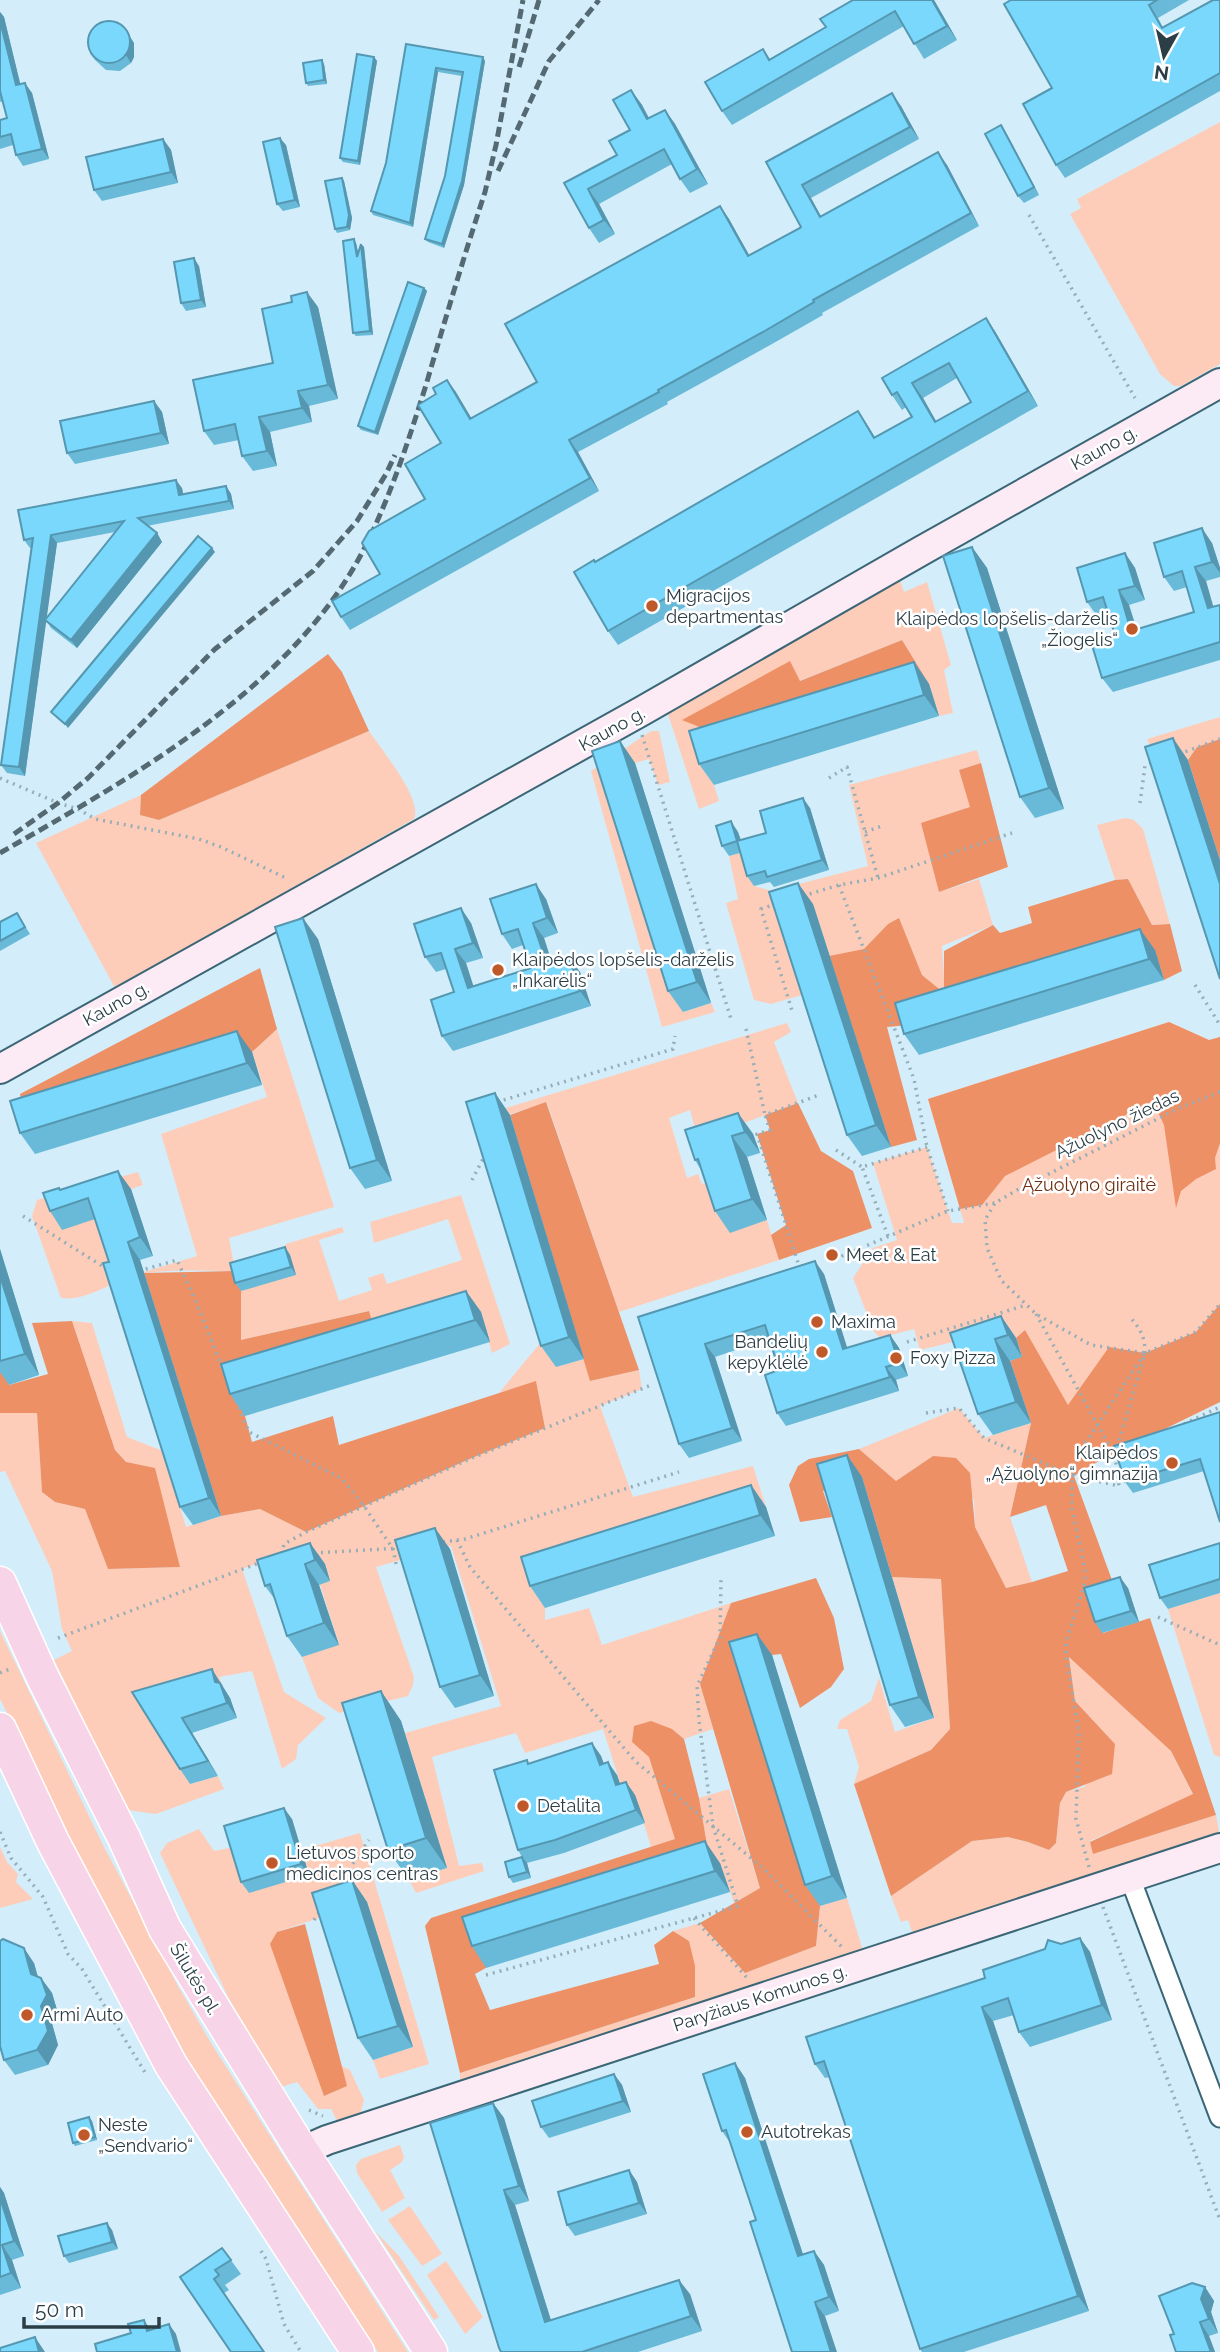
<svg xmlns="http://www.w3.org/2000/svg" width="1220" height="2352" font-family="Raleway,sans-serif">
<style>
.green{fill:#fecdb9}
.forest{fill:#ee9066}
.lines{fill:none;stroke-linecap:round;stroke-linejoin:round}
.street-casing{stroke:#3a6676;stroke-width:23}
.secondary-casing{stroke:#3a6676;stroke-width:32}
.primary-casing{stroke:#fff;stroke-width:35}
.path{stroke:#96aeb8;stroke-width:3.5;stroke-dasharray:2 5;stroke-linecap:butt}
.street{stroke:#fff;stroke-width:19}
.secondary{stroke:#fceaf4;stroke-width:28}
.primary{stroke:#f8d4e9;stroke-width:32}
.rail{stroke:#546972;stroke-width:5;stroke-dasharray:10 5;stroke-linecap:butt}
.wall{fill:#68bad8;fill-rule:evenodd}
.shaded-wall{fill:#5597b0}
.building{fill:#79d8fb;stroke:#5597b0;stroke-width:2;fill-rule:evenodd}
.poi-dot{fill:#bf5929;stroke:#fff;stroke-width:2.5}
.labels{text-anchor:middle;stroke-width:5;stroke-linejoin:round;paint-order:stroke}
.street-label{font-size:18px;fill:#2b3e46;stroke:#fff}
.poi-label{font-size:18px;fill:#2b3e46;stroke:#fff;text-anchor:start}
.park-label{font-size:18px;fill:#6d3114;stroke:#fff}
</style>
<rect width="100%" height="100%" fill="#d3eefa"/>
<!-- green -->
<g class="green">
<path d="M1220 122V364L1181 386H1174L1160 374 1070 214 1081 208 1077 199Z"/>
<path d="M899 577 904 592 927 582 951 665 944 670 953 713 939 716 929 684 902 640 799 681 790 662 683 720 709 731 704 753 719 801 699 809 666 708Z"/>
<path d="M1220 717V739L1197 747 1188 760 1160 769 1147 739Z"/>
<path d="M369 731C381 749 423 799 414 819L115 988 36 843 141 795 140 815 159 820Z"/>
<path d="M651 731H659L670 782 658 785 649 759 635 763 683 1012 711 1003 715 1012 662 1027 591 771Z"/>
<path d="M977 750 981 763 959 770 971 807 939 892 979 879 993 925 942 946 945 994 922 975 899 919 888 924 864 950 829 956 812 904 809 993 771 1004 754 1000 726 903 738 899 729 856 744 852 754 886 772 891 868 866 849 785Z"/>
<path d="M1125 818 1134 820 1143 829 1170 924 1152 925 1128 879 1115 880 1097 825Z"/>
<path d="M1169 1022 1209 1040 1220 1037V1402L1099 1461 1025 1331 1016 1338 957 1341 920 1350 914 1329 880 1338 873 1330 853 1278 873 1248 897 1240 873 1163 927 1147 952 1223H964L928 1099Z"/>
<path d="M787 1023 791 1032 774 1042 798 1103 698 1140 690 1110 669 1118 687 1178 698 1174 702 1184 713 1181 730 1232 767 1220 779 1260 619 1312 547 1103 481 1123 489 1113Z"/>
<path d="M277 1029 334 1207 229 1238 235 1271C206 1271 175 1269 146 1273 117 1276 91 1302 61 1298L32 1216 37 1200 138 1172 143 1185 95 1201 144 1272 197 1256 161 1134 267 1097 252 1052Z"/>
<path d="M461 1195 510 1344 492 1353 481 1312 378 1343 368 1311 241 1340V1291L280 1258 286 1244 342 1227 344 1232 319 1240 339 1301 372 1290 368 1278 383 1273 387 1284 462 1260 448 1219 374 1243 370 1222Z"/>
<path d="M72 1321 92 1323 127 1437 163 1451 186 1527 221 1516 260 1509 306 1532 472 1458 545 1428 536 1382 499 1393 546 1336 556 1367 584 1359 590 1381 639 1370 642 1389 600 1406 633 1497 753 1466 766 1507 536 1578 545 1608V1620L589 1608 602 1645 731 1603 700 1684 713 1729 684 1739 672 1729 632 1742 649 1756 676 1839 651 1847 635 1795 625 1798 603 1729 525 1753 516 1733 432 1757 459 1866 482 1863 484 1871 416 1893 409 1880 447 1868 405 1733 501 1706 451 1546 376 1567 414 1677 413 1685 408 1696 339 1713 318 1698 302 1657 339 1644 320 1585 264 1561 242 1569 284 1692 326 1718 298 1745 296 1759 282 1769 252 1671 219 1677 222 1684 143 1706 190 1784 218 1776 224 1789 156 1814 127 1810 54 1660 72 1651 62 1629 52 1571 5 1471 0 1472V1413L37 1412 42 1492 55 1502 85 1509 108 1569 180 1567 126 1462 115 1450Z"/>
<path d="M959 1408 984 1438 1031 1423 1010 1517 1032 1582 1006 1588 975 1527 974 1500 933 1456 896 1481 859 1449Z"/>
<path d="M892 1577 941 1579 950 1729 931 1750 854 1784 859 1767 847 1729H837L840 1720 871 1701 879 1678 895 1732 934 1718Z"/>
<path d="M1220 1593V1757L1214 1755 1168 1609Z"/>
<path d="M0 1631 103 1845 178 1986 211 2043 408 2352H378L190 2064 154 2003 91 1882 0 1699Z"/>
<path d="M1069 1656 1171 1751 1193 1795 1090 1841 1093 1854 1216 1815 1219 1831 1214 1840 914 1938 908 1920 901 1922 891 1896 972 1841 1008 1837 1028 1842 1049 1850 1056 1843 1060 1803 1066 1792 1084 1787 1115 1744 1075 1701Z"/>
<path d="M729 1789 760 1888 734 1903 720 1863 707 1845 699 1798Z"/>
<path d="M199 1829 214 1851 235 1847 309 1875 301 1850 360 1833 429 2064 380 2079 373 2060 413 2047 367 1902 277 1932 324 2096 346 2086 341 2066 350 2070 364 2100 359 2119 339 2125 331 2109H318L297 2082 281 2087 229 1999 160 1853 167 1843Z"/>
<path d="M0 1847 7 1862 18 1874 16 1882 33 1899 0 1908Z"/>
<path d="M847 1898 864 1954 460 2086V2073L695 1997 689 1941 673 1931 700 1923 745 1973 816 1946 820 1906Z"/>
<path d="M400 2145 404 2157 402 2162 390 2170 405 2198 382 2212 357 2173 356 2165 361 2159Z"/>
<path d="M410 2206 442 2254 422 2266 388 2220Z"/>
<path d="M375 2231 399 2256 439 2317 434 2320Z"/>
<path d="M446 2261 483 2317 465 2334 427 2275Z"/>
</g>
<!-- forest -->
<g class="forest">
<path d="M902 640 929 684 704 753 709 731 682 720 790 661 800 681Z"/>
<path d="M328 654 342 672 369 731 159 820 140 815 141 795Z"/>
<path d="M1220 739V860L1188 760 1197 747Z"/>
<path d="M981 763 1008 867 939 892 921 823 970 807 959 770Z"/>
<path d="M1128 879 1152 925 1170 924 1182 971 1164 980 1154 950 909 1025 887 1027 917 1140 891 1147 829 956 864 949 888 924 899 918 922 975 944 993V951L993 925 1000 933 1032 923 1028 907 1115 880Z"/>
<path d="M260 968 277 1029 252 1052 25 1122 20 1094Z"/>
<path d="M1169 1022 1209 1040 1220 1037V1143L1215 1158 1216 1169 1196 1179 1181 1191 1176 1208 1164 1125 1153 1101 1005 1176 982 1205 960 1209 928 1099Z"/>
<path d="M546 1102 639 1370 590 1381 510 1115Z"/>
<path d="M798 1103 821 1151 853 1171 872 1228 779 1260 771 1235 786 1225 757 1134 770 1130 765 1115Z"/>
<path d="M235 1271 241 1291V1340L369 1311 378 1343 237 1386 252 1442 333 1416 339 1445 536 1381 545 1428 472 1458 306 1532 260 1509 221 1516 144 1273Z"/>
<path d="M1220 1304V1402L1099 1461 1074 1476 1116 1591 1103 1633 1150 1618 1216 1815 1093 1854 1090 1842 1193 1794 1171 1751 1069 1657 1075 1701 1115 1744 1112 1774 1066 1792 1060 1803 1056 1843 1049 1850 1028 1842 1008 1837 972 1841 891 1896 854 1784 931 1750 950 1729 941 1579 892 1577 862 1477 832 1485 823 1491 832 1517 800 1522 789 1485 798 1466 809 1459 859 1449 896 1481 933 1456 956 1458 970 1473 975 1527 1006 1588 1032 1582 1068 1571 1046 1505 1010 1517 1031 1423 1010 1361 1022 1356 1016 1338 1025 1330 1068 1405 1109 1347 1145 1353 1196 1332Z"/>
<path d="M72 1321 115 1450 126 1462 155 1468 180 1567 108 1569 85 1509 55 1502 42 1492 37 1413H0V1357L9 1385 48 1374 32 1323Z"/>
<path d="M816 1578 834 1618 844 1669 831 1687 800 1708 781 1654 772 1655 744 1664 820 1906 816 1946 745 1973 700 1923 760 1888 700 1684 731 1603Z"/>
<path d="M651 1721 672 1729 684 1739 699 1798 707 1845 475 1974 490 2010 659 1964 654 1945 673 1931 689 1941 695 1966V1997L460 2073 425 1926 431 1918 675 1839 649 1757 632 1742 634 1726Z"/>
<path d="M305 1924 347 2086 324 2096 270 1944 277 1932Z"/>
</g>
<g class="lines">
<defs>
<path id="street" d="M1130 1878 1220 2117"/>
<g id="secondary">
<path d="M0 1069 642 711 921 551 1220 383"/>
<path d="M302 2151 327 2140 1220 1848"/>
</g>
<g id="primary">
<path d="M0 1583 42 1676 124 1838 165 1929 302 2151 431 2352"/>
<path d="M0 1729 53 1842 171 2065 358 2352"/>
</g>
</defs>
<!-- street casing -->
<use href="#street" class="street-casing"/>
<!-- secondary casing -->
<use href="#secondary" class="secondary-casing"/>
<!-- primary casing -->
<use href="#primary" class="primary-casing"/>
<!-- path -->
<g class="path">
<path d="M1029 215 1135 398"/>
<path d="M642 735 731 1019"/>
<path d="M1179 754 1220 739"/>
<path d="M0 778 58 803 78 809 95 819 199 839 221 847 288 879"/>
<path d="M829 778 847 767 878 878"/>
<path d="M1140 803 1145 766 1152 763"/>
<path d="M865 832 882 826"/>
<path d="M839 885 914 1079 927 1147 948 1211"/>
<path d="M803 896 839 885 878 878 1012 833"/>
<path d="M776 904 761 909 793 1014"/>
<path d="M1195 985 1220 1025"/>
<path d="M746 1029 765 1115"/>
<path d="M1220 1092 1179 1108 1017 1190 995 1203 985 1220 987 1248 1001 1280 1036 1314 1091 1345 1145 1353 1196 1332 1220 1304"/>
<path d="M497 1102 673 1049 675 1036"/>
<path d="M836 1150 862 1167"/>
<path d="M472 1180 484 1157"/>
<path d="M23 1216 107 1269"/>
<path d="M888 1236 862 1167 927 1147"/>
<path d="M835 1259 948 1211 995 1203"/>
<path d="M800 1269 757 1134 770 1130 765 1115 819 1095"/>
<path d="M139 1271 177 1260 197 1304 225 1375"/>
<path d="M1036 1314 1115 1456"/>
<path d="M907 1342 1026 1305"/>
<path d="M236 1401 249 1432 341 1478 364 1506 393 1549 396 1564"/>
<path d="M926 1413 959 1408 984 1438 1074 1476 1119 1486 1115 1456 1120 1454"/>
<path d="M1184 1424 1220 1407"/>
<path d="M1117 1447 1145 1353C1145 1336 1140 1329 1130 1317"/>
<path d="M457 1540 470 1567 635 1761 764 1869 843 1948"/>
<path d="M443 1542 465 1539 679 1472"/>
<path d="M314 1553 401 1548"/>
<path d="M282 1554 284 1544 306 1532 472 1458 651 1385"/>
<path d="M1158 1617 1220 1645"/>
<path d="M58 1638 259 1563"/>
<path d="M0 1673 12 1668"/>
<path d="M0 1832 11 1858 43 1897 68 1954 82 1969 146 2074"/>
<path d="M1089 1867 1076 1819 1079 1732 1066 1656V1642L1085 1582V1569L1072 1509V1483L1079 1452 1145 1353"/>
<path d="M337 1887 369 1840"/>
<path d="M1103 1907 1220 2220"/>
<path d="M694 1918 748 1979"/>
<path d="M314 1920 320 1911"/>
<path d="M486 1975 738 1906 713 1826 699 1721 697 1686 720 1637 721 1579"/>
<path d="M309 2110 323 2116"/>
<path d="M261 2251 266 2259 284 2324 301 2352"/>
</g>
<!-- street -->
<use href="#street" class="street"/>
<!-- secondary -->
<use href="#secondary" class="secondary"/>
<!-- primary -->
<use href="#primary" class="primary"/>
<!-- rail -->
<g class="rail">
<path d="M519 67 539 0"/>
<path d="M498 171 549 61 599 0"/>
<path d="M14 834 58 803 88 778 215 649 313 571 357 521 386 474 395 455"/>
<path d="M0 853C133 777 297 686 367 543 392 492 409 439 426 385 445 320 464 256 485 192L496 145 523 0"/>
</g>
</g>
<!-- wall -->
<g class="wall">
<path d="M934 0 957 40 924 59 904 26 732 125 722 111 763 49 770 59 826 27Z"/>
<path d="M1011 0H1189L1158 18 1163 28 1220 0V91L1065 178 1056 165 1052 88Z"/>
<path d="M0 12 4 17 20 84 32 93 49 159 23 166 16 155 13 145 0 149V120L7 118 3 101 0 102Z"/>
<path d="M134 43V57L131 63 120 71 106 70 95 60 90 53Z"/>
<path d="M406 44 485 61 464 185 444 248 428 242 425 239 445 176 462 76 438 72 413 227 373 215 371 211 386 163Z"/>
<path d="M374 57 377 61 360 165 343 162 340 158Z"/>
<path d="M324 64 327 84 308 86 306 83Z"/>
<path d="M631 90 642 105 649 118 665 110 675 124 708 184 690 193 680 179 672 164 599 204 615 234 599 243 589 228 564 183 617 155 630 130Z"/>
<path d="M901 106 919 139 811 198 821 216 947 165 979 226 822 313 823 315 772 344 667 402 668 404 578 452 599 491 350 630 341 617 380 574 425 499 441 443 436 394 447 380 471 418 537 382 720 206 729 219 749 256 801 227 766 162Z"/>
<path d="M1006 133 1039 195 1024 203 1018 196Z"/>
<path d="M163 139 171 150 178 183 102 201 94 190Z"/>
<path d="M286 145 300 207 283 211 277 204Z"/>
<path d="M342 178 344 181 352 218 350 230 337 233 335 229Z"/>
<path d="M356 243 358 253 361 244 364 247 373 335 356 336 353 333Z"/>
<path d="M199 266 206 307 186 311 181 303Z"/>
<path d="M424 288 427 291 378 435 361 430 358 426Z"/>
<path d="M318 307 338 399 309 406 312 422 270 432 277 466 253 471 242 456 239 440 214 445 204 431 273 363Z"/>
<path d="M986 318 996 333 1038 406 618 645 608 631 595 561 858 411 875 437 912 417 906 407 902 410 892 395ZM957 378 971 402 936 421 923 398Z"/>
<path d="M154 401 162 412 169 444 75 464 67 453Z"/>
<path d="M226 486 231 494 234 509 147 526 157 533 162 542 77 648 51 628 46 620 25 776 7 773 1 765 31 548H30L24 540 182 488 183 494ZM115 532 46 619 57 543Z"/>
<path d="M1212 543 1220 568V577L1206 581 1213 607 1220 605V660L1113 692 1102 678 1115 635 1108 613 1097 616 1087 602 1125 553 1135 568 1145 600 1129 605 1137 629 1194 612 1187 587 1174 591 1164 577Z"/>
<path d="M972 547 987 568 1064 809 1035 818 1020 797Z"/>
<path d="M914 662 929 684 939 716 714 785 699 764Z"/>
<path d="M620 741 635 763 711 1003 683 1012 668 991Z"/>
<path d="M810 808 829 870 774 887 770 882 754 886 747 876 740 853 729 856 722 846 738 832 741 840 766 833Z"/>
<path d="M546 899 558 933 544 938 552 963 580 972 591 1006 453 1051 442 1036 454 992 446 969 436 972 425 957 471 923 483 958 466 963 473 987 531 968 523 945 512 949 502 934Z"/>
<path d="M813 904 891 1147 862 1156 847 1135Z"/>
<path d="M17 913 30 934 0 951V922Z"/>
<path d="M318 939 392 1181 365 1189 350 1168Z"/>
<path d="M1155 950 1164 980 919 1055 904 1034Z"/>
<path d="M252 1052 262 1085 35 1154 20 1133Z"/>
<path d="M495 1093 510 1115 584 1359 556 1367 541 1346Z"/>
<path d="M738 1113 753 1134 760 1153 747 1157 767 1220 730 1233 715 1211 701 1170 695 1160Z"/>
<path d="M131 1189 153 1256 140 1260 221 1516 193 1525 180 1507 109 1262 95 1219 62 1230 50 1211 60 1190Z"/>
<path d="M285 1247 290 1255 296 1275 241 1291 235 1283Z"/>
<path d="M0 1249 39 1375 9 1385 0 1372Z"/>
<path d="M824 1274 847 1348 890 1335 899 1348 908 1376 896 1380 899 1391 786 1426 777 1413 779 1370 769 1339 715 1357 742 1441 689 1458 679 1444 638 1317Z"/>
<path d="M466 1291 481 1312 490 1342 245 1416 230 1394Z"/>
<path d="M1001 1316 1016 1338 1022 1357 1010 1361 1031 1423 993 1435 978 1414Z"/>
<path d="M1220 1412 1204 1471 1133 1493 1125 1482Z"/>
<path d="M847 1455 862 1477 934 1718 905 1727 890 1705Z"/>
<path d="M751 1485 766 1507 775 1536 545 1608 530 1586Z"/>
<path d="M310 1543 325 1564 330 1581 319 1585 339 1645 302 1657 287 1636 276 1601 265 1586Z"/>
<path d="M1220 1543V1593L1168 1609 1160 1598Z"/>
<path d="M450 1549 494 1696 455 1708 440 1687Z"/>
<path d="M1128 1588 1139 1622 1102 1633 1095 1622Z"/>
<path d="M757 1634 772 1655 847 1898 820 1906 805 1885Z"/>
<path d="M222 1684 223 1687 230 1698 237 1718 192 1733 218 1776 190 1784 180 1769 132 1692Z"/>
<path d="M381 1691 401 1721 447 1868 409 1880 388 1850Z"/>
<path d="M592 1743 601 1756 604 1764 617 1775 620 1784 626 1782 635 1795 645 1823 564 1853 527 1863 531 1878 513 1883 509 1877 522 1857 518 1850 527 1760 529 1764Z"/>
<path d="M292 1819 309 1875 249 1893 241 1882Z"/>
<path d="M720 1863 730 1892 486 1968 472 1946Z"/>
<path d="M352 1880 367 1902 413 2047 373 2060 358 2038Z"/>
<path d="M1080 1938 1090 1952 1112 2020 1030 2047 1019 2032 1014 2015 993 2021 1089 2311 964 2352H922L920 2349 830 2077 825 2078 815 2064 985 1978 1061 1944Z"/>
<path d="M34 1963 38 1977 41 1978 52 1993 57 2010 51 2020 58 2045 48 2065 15 2075 4 2060Z"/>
<path d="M735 2063 745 2078 803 2254 814 2251 824 2265 839 2311 825 2316 756 2220 731 2144 722 2131Z"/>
<path d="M614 2074 622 2085 631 2112 549 2138 541 2127Z"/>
<path d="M493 2103 504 2118 529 2201 515 2205 551 2320 690 2294 702 2331 638 2352H501Z"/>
<path d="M92 2121 97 2140 75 2146 73 2143Z"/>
<path d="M629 2170 637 2182 647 2214 575 2236 567 2225Z"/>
<path d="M0 2187 4 2193 24 2256 12 2260 21 2288 0 2295Z"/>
<path d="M112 2230 118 2249 69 2263 64 2256Z"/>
<path d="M222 2248 241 2274 225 2285 229 2290 224 2293 180 2277Z"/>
<path d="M1205 2287 1214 2301 1211 2312 1218 2333 1209 2336 1215 2352H1176L1174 2334Z"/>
</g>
<!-- shaded-wall -->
<g class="shaded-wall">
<path d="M932 0H934L957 40 947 26Z"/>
<path d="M0 12 4 17 23 95 16 85 0 21Z"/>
<path d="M129 35 134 43V57L131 63 126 55Z"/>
<path d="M374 57 377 61 360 165 358 161Z"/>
<path d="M483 57 485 61 464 185 444 248 442 244Z"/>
<path d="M322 60 324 64 327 84 324 80Z"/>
<path d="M436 68 438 72 413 227 410 223Z"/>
<path d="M25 83 32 93 49 159 42 149Z"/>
<path d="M631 90 642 105 657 134 647 119Z"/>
<path d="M892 93 901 106 919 139 910 127Z"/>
<path d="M665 110 675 124 708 184 697 169Z"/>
<path d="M1001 125 1006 133 1039 195 1034 187Z"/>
<path d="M280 138 286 145 300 207 295 200Z"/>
<path d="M163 139 171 150 178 183 171 172Z"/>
<path d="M938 152 947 165 979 226 971 213Z"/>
<path d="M342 178 344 181 352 218 350 230 347 227Z"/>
<path d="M802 185 811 198 828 230 820 217Z"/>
<path d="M588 189 599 204 615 234 604 220Z"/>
<path d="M720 206 729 219 757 269 748 256Z"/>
<path d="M354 239 356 243 360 260 357 257Z"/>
<path d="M361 244 364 247 373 335 370 331Z"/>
<path d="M194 258 199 266 206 307 201 300Z"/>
<path d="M424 288 427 291 378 435 375 432Z"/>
<path d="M307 292 318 307 338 399 328 385Z"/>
<path d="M986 318 996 333 1038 406 1028 391Z"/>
<path d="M447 380 456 392 479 431 470 419Z"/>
<path d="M912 383 923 398 945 437 935 422Z"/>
<path d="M298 391 309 406 312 422 302 408Z"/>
<path d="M154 401 162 412 169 444 161 433Z"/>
<path d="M858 411 868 426 884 453 874 438Z"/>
<path d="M259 417 270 432 277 466 267 451Z"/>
<path d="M569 440 578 452 599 491 590 478Z"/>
<path d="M176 480 182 488 185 503 179 495Z"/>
<path d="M226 486 231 494 234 509 229 501Z"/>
<path d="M1202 528 1212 543 1220 568V573L1212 562Z"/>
<path d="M157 533 162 542 77 648 71 640Z"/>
<path d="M51 535 57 543 25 776 19 767Z"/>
<path d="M972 547 987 568 1064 809 1049 788Z"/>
<path d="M212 548 215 552 68 728 65 724Z"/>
<path d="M1125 553 1135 568 1145 600 1135 586Z"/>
<path d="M1195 567 1206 581 1218 623 1208 608Z"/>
<path d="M1119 590 1129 605 1141 646 1131 631Z"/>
<path d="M914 662 929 684 939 716 924 695Z"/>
<path d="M1173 738 1188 760 1220 860V884Z"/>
<path d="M620 741 635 763 711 1003 697 982Z"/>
<path d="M803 798 810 808 829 870 822 860Z"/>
<path d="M731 821 738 832 744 851 737 841Z"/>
<path d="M798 883 813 904 891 1147 876 1125Z"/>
<path d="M536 884 546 899 558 933 547 918Z"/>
<path d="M461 908 471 923 483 958 473 943Z"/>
<path d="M303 918 318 939 392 1181 377 1160Z"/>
<path d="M533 923 544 938 557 979 547 964Z"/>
<path d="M1140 929 1155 950 1164 980 1149 959Z"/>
<path d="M455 949 466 963 479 1003 468 988Z"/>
<path d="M569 957 580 972 591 1006 580 991Z"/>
<path d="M237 1031 252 1052 262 1085 247 1063Z"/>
<path d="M495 1093 510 1115 584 1359 569 1337Z"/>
<path d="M738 1113 753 1134 760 1153 745 1132Z"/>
<path d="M732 1136 747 1157 767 1220 752 1199Z"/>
<path d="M118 1171 131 1189 153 1256 140 1237Z"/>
<path d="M128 1242 140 1260 221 1516 209 1498Z"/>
<path d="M285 1247 290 1255 296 1275 291 1267Z"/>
<path d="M0 1249 39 1375 25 1354 0 1276Z"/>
<path d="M815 1261 824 1274 852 1363 843 1349Z"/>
<path d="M466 1291 481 1312 490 1342 475 1320Z"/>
<path d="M1001 1316 1016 1338 1022 1357 1008 1335Z"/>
<path d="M890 1335 899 1348 908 1376 899 1363Z"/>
<path d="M995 1339 1010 1361 1031 1423 1016 1402Z"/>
<path d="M705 1344 715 1357 742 1441 732 1428Z"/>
<path d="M886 1367 896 1380 899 1391 890 1377Z"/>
<path d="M847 1455 862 1477 934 1718 919 1697Z"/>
<path d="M751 1485 766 1507 775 1536 760 1515Z"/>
<path d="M435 1528 450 1549 494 1696 480 1675Z"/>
<path d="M310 1543 325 1564 330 1581 315 1560Z"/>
<path d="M305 1564 319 1585 339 1645 324 1623Z"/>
<path d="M1120 1577 1128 1588 1139 1622 1131 1611Z"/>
<path d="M757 1634 772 1655 847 1898 832 1876Z"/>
<path d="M212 1669 230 1698 237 1718 227 1703 215 1682Z"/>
<path d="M381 1691 401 1721 447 1868 426 1838Z"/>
<path d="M182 1718 192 1733 218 1776 208 1761Z"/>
<path d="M592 1743 601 1756 609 1778 600 1765Z"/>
<path d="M608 1762 617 1775 625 1798 616 1785Z"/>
<path d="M626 1782 635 1795 645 1823 636 1810Z"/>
<path d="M284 1808 292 1819 309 1875 301 1864Z"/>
<path d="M705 1841 720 1863 730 1892 715 1871Z"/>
<path d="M522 1857 527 1863 531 1878 527 1872Z"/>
<path d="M352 1880 367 1902 413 2047 398 2026Z"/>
<path d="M1080 1938 1090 1952 1112 2020 1102 2005Z"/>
<path d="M24 1948 34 1963 41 1989 31 1974Z"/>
<path d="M41 1978 52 1993 57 2010 51 2020 58 2045 48 2065 37 2050Z"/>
<path d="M982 2007 993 2021 1089 2311 1078 2296Z"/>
<path d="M735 2063 745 2078 808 2270 798 2256Z"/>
<path d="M614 2074 622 2085 631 2112 623 2101Z"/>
<path d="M493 2103 504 2118 529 2201 519 2186Z"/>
<path d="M89 2117 92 2121 97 2140 95 2137Z"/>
<path d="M629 2170 637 2182 647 2214 639 2203Z"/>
<path d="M0 2187 4 2193 24 2256 14 2241 0 2198Z"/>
<path d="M504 2190 515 2205 556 2337 545 2322Z"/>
<path d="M107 2223 112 2230 118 2249 112 2242Z"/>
<path d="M2 2245 12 2260 21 2288 11 2273Z"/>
<path d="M814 2251 824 2265 839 2311 829 2297Z"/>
<path d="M679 2280 690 2294 702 2331 691 2316Z"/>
<path d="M1205 2287 1214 2301 1211 2312 1218 2333 1209 2319 1201 2299Z"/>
<path d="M815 2302 825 2316 837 2352H831Z"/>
<path d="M144 2320 150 2329 154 2340 147 2331Z"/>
<path d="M1200 2322 1209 2336 1215 2352H1211Z"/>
<path d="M169 2324 176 2334 181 2352H177Z"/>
<path d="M35 2337 45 2352H39Z"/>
</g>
<!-- building -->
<g class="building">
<path d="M853 0H932L947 26 914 44 895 11 722 111 705 82 763 49 769 60 826 27 820 19Z"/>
<path d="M1011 0H1157L1149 5 1162 28 1213 0H1220V73L1056 165 1023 104 1052 88 1004 4Z"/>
<path d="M0 21 16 85 25 83 42 149 16 155 11 134 0 137V120L7 118 0 91Z"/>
<circle cx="109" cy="42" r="21"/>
<path d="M406 44 483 57 462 181 442 244 425 239 445 176 463 72 436 68 410 223 371 211 386 163Z"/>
<path d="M357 54 374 57 358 161 340 158Z"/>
<path d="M322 60 324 80 306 83 303 63Z"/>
<path d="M631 90 647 119 665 110 697 169 680 179 664 149 588 189 604 220 589 228 564 183 617 155 609 141 630 130 613 100Z"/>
<path d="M892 93 910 127 802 185 820 217 938 152 971 213 813 300 814 302 763 332 658 390 659 392 569 440 590 478 341 617 332 601 380 574 362 543 369 531 425 499 405 464 441 443 418 405 436 394 433 388 447 380 470 419 537 382 505 324 720 206 748 256 800 228 801 227 766 162Z"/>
<path d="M1001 125 1034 187 1018 196 985 134Z"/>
<path d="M280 138 295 200 277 204 263 142Z"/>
<path d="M163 139 171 172 94 190 86 157Z"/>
<path d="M342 178 349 215 347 227 335 229 325 181Z"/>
<path d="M354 239 357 257 361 244 370 331 353 333 343 241Z"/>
<path d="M194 258 201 300 181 303 174 262Z"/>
<path d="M408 282 424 288 375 432 358 426Z"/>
<path d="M307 292 328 385 298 391 302 408 259 417 267 451 242 456 235 424 204 431 193 380 273 363 262 309 292 302 291 296Z"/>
<path d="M986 318 1028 391 608 631 574 572 594 560 595 562 858 411 874 438 912 417 897 392 892 395 882 378ZM949 363 971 402 935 422 912 383Z"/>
<path d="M154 401 161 433 67 453 60 421Z"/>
<path d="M176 480 179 495 226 486 229 501 138 518 157 533 71 640 45 620 124 521 51 535 19 767 1 765 33 538 24 540 18 510Z"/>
<path d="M1202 528 1212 562 1195 567 1208 608 1220 605V642L1102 678 1091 642 1115 635 1103 597 1087 602 1077 568 1125 553 1135 586 1119 590 1131 631 1194 612 1182 571 1164 577 1154 543Z"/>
<path d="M198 536 212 548 65 724 51 712Z"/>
<path d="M972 547 1049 788 1020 797 943 556Z"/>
<path d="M914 662 924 695 699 764 689 731Z"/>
<path d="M1173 738 1220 884V979L1145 747Z"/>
<path d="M620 741 697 982 668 991 592 751Z"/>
<path d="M803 798 822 860 767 877 765 871 747 876 737 841 722 846 716 826 731 821 737 841 766 833 760 811Z"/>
<path d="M798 883 876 1125 847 1135 769 892Z"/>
<path d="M536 884 547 918 533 923 547 964 569 957 580 991 442 1036 431 1000 454 992 441 953 425 957 414 924 461 908 473 943 455 949 468 988 531 968 518 929 502 934 490 899Z"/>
<path d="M17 913 25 927 0 941V922Z"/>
<path d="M303 918 377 1160 350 1168 275 927Z"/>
<path d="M1140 929 1149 959 904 1034 895 1003Z"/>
<path d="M237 1031 247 1063 20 1133 10 1101Z"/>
<path d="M495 1093 569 1337 541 1346 466 1102Z"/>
<path d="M738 1113 745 1132 732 1136 752 1199 715 1211 698 1159 695 1160 685 1130Z"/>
<path d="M118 1171 140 1237 128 1242 209 1498 180 1507 103 1263 109 1262 88 1198 50 1211 43 1193 59 1188 60 1190Z"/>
<path d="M285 1247 291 1267 235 1283 230 1263Z"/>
<path d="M815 1261 843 1349 890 1335 899 1363 886 1367 890 1377 777 1413 765 1375 779 1370 765 1325 705 1344 732 1428 679 1444 638 1317Z"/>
<path d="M0 1276 25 1354 0 1361Z"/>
<path d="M466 1291 475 1320 230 1394 221 1364Z"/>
<path d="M1001 1316 1008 1335 995 1339 1016 1402 978 1414 950 1333Z"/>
<path d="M1220 1412V1522L1200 1459 1125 1482 1114 1446Z"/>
<path d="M847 1455 919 1697 890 1705 817 1464Z"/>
<path d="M751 1485 760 1515 530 1586 521 1557Z"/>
<path d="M435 1528 480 1675 440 1687 395 1540Z"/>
<path d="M310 1543 315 1560 305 1564 324 1623 287 1636 270 1584 265 1586 257 1560Z"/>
<path d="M1220 1543V1579L1160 1598 1149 1565Z"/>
<path d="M1120 1577 1131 1611 1095 1622 1084 1588Z"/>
<path d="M757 1634 832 1876 805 1885 729 1642Z"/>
<path d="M212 1669 215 1682 220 1683 227 1703 182 1718 208 1761 180 1769 132 1692Z"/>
<path d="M381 1691 426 1838 388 1850 342 1703Z"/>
<path d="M592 1743 600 1765 608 1762 616 1785 626 1782 636 1810 555 1840 518 1850 494 1770 527 1760 528 1764Z"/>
<path d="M284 1808 301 1864 241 1882 224 1826Z"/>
<path d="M705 1841 715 1871 472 1946 462 1917Z"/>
<path d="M522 1857 527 1872 509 1877 505 1862Z"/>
<path d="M352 1880 398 2026 358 2038 312 1893Z"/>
<path d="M1080 1938 1102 2005 1019 2032 1008 1998 982 2007 1078 2296 920 2349 824 2061 815 2064 806 2037 985 1978 983 1970 1045 1949 1048 1940 1061 1944Z"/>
<path d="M3 1939 24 1948 31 1974 41 1978 47 1995 41 2006 48 2031 37 2050 4 2060 0 2046V1941Z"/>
<path d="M735 2063 798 2256 814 2251 829 2297 815 2302 831 2352H792L750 2222 756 2220 726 2130 722 2131 703 2074Z"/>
<path d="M614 2074 623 2101 541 2127 532 2101Z"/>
<path d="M493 2103 519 2186 504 2190 545 2322 679 2280 691 2316 582 2352H501L499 2348 430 2123Z"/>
<path d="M89 2117 95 2137 73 2143 68 2123Z"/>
<path d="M629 2170 639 2203 567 2225 558 2192Z"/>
<path d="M0 2198 14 2241 2 2245 11 2273 0 2277Z"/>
<path d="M107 2223 112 2242 64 2256 58 2236Z"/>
<path d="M222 2248 231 2260 215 2270 219 2275 214 2279 264 2352H231L180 2277Z"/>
<path d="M1192 2283 1205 2287 1201 2299 1209 2319 1200 2322 1211 2352H1176L1170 2335 1174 2334 1159 2296Z"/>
<path d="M144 2320 147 2331 169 2324 177 2352H97L95 2344 131 2333 128 2324Z"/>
<path d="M35 2337 39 2352H0V2348Z"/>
</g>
<!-- markers -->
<g class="poi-dot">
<circle cx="652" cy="606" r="7"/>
<circle cx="1132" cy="629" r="7"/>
<circle cx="498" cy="970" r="7"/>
<circle cx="832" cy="1255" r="7"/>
<circle cx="817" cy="1322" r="7"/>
<circle cx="822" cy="1352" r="7"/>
<circle cx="896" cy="1358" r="7"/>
<circle cx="1172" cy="1463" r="7"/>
<circle cx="523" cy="1806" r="7"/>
<circle cx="272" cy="1863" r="7"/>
<circle cx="27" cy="2015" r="7"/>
<circle cx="747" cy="2132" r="7"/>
<circle cx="84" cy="2135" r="7"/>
</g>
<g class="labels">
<!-- street labels -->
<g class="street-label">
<text transform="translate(1104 448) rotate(-29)" y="6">Kauno g.</text>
<text transform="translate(612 729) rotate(-29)" y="6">Kauno g.</text>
<text transform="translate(116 1004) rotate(-29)" y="6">Kauno g.</text>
<text transform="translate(1117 1124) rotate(-26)" y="6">Ąžuolyno žiedas</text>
<text transform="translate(195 1979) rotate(59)" y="6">Šilutės pl.</text>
<text transform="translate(760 1998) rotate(-18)" y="6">Paryžiaus Komunos g.</text>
</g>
<!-- poi labels -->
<g class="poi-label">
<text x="666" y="602">Migracijos<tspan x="666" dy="21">departmentas</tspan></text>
<text x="1118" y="625" text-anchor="end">Klaipėdos lopšelis-darželis<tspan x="1118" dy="21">„Žiogelis“</tspan></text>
<text x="512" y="966">Klaipėdos lopšelis-darželis<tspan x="512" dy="21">„Inkarėlis“</tspan></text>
<text x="846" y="1261">Meet &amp; Eat</text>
<text x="831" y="1328">Maxima</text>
<text x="808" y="1348" text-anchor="end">Bandelių<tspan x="808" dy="21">kepyklėlė</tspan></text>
<text x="910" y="1364">Foxy Pizza</text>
<text x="1158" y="1459" text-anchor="end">Klaipėdos<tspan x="1158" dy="21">„Ąžuolyno“ gimnazija</tspan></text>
<text x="537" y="1812">Detalita</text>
<text x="286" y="1859">Lietuvos sporto<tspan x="286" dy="21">medicinos centras</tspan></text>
<text x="41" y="2021">Armi Auto</text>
<text x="98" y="2131">Neste<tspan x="98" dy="21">„Sendvario“</tspan></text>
<text x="761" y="2138">Autotrekas</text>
</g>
<!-- park labels -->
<g class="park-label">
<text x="1089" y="1191">Ąžuolyno giraitė</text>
</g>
</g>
<!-- north arrow -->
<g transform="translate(1164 56) rotate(188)" stroke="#ffffff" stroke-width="5" paint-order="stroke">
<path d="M0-5L12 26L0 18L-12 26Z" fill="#2b3e46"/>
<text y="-10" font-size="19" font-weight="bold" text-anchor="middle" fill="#2b3e46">N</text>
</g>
<!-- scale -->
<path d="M24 2317v10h135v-10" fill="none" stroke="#2b3e46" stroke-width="3.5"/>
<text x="35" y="2317" font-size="21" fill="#2b3e46" stroke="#ffffff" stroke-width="5" paint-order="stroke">50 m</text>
</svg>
